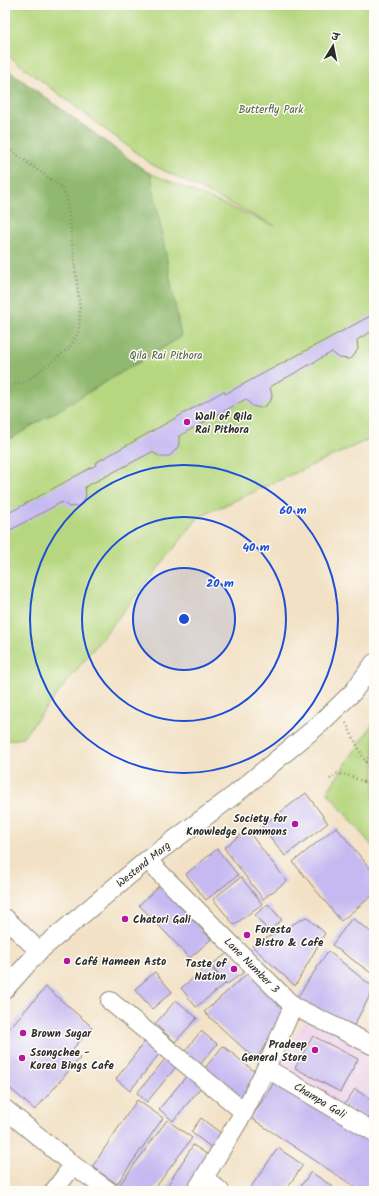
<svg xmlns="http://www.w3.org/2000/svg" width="379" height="1196" font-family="Kalam,'Playpen Sans Deva',sans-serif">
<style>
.built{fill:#ecd1e9}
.green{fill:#b6d77f;stroke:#708155}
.forest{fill:#90b86e;stroke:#5e724c}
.building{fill:#c6b9f1}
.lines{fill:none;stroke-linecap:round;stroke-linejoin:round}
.minor-casing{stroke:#8e8678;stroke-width:20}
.path{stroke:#8e8678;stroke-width:2.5;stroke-dasharray:1 3;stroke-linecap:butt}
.minor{stroke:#fff;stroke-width:18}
.ring{fill:none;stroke:#1d4ed8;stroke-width:2}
.poi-dot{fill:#b5179e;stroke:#fdfcf7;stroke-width:1.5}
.labels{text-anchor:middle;stroke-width:3;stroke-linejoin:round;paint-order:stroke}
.park-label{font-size:11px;fill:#555f44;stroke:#fdfcf7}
.poi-label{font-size:11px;font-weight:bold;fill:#2b2b2b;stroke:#fdfcf7;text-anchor:start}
.street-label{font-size:11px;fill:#2b2b2b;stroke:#fdfcf7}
.centre{fill:#1d4ed8;stroke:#fdfcf7;stroke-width:2}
.ring-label{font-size:12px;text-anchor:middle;font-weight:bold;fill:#1d4ed8;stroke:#fdfcf7;stroke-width:3;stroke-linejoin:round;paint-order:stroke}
</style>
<rect width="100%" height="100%" fill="#fdfcf7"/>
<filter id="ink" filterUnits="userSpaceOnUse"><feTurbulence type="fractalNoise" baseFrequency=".025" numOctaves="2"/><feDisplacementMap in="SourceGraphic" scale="8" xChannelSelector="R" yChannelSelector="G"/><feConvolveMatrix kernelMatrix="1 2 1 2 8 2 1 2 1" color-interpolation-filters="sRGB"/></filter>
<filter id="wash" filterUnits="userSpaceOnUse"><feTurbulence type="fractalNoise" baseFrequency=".012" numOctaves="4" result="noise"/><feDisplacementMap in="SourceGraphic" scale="16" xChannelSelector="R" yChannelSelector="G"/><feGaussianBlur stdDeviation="0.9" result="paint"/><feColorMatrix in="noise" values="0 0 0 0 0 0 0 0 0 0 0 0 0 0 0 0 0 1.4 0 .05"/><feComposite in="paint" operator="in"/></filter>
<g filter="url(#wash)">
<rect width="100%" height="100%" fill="#f2e1c5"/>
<!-- built -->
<path class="built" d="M306 1017 374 1050V1191H356L247 1116Z"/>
<!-- green -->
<g class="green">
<path d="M5 5H374V437L199 517 22 738 5 741V68L145 171 275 226 151 164 5 53Z"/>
<path d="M374 722V848L327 792Z"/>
</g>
<!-- forest -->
<path class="forest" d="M5 68 151 175 181 337 5 442Z"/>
<g id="blocks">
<!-- building -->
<g class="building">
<path d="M374 314V330L357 340 358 349 353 357 349 359 339 358 332 352 270 387 272 395 271 400 265 406 261 408 252 406 246 399 179 436V442L178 447 171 455 166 457H161L152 452 85 487 86 496 82 504 78 506 69 507 62 502 5 533V515L96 465 95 463 224 391 225 394Z"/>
<path d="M306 793 328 823 285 856 262 826Z"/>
<path d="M336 827 374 873V894L341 921 293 862Z"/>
<path d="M247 830 287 881 263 899 224 848Z"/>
<path d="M217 849 238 875 206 900 186 874Z"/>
<path d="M241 877 262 904 234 925 213 899Z"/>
<path d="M160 885 211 939 190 958 139 905Z"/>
<path d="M268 904 282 920 268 931 255 915Z"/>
<path d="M306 917 325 933 295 986 252 946Z"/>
<path d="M352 918 374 934V975L332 945Z"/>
<path d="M328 951 374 988 352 1029 296 999Z"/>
<path d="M229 952 244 972 226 985 211 965Z"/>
<path d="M209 965 225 984 196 1007 181 988Z"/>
<path d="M155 972 172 992 152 1009 135 989Z"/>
<path d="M249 972 286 1009 256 1060 204 1012Z"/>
<path d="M46 987 92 1027 72 1050 80 1058 35 1110 5 1084V1033Z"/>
<path d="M176 1000 197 1018 175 1042 155 1024Z"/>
<path d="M201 1031 217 1044 196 1070 180 1057Z"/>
<path d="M313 1036 358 1059 340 1092 295 1068Z"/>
<path d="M145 1041 160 1053 130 1091 116 1079Z"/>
<path d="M223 1046 259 1075 242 1102 200 1074Z"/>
<path d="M166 1058 176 1067 147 1102 137 1093Z"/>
<path d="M189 1073 203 1085 173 1121 159 1109Z"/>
<path d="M277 1078 374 1140V1191H361L251 1118Z"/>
<path d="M355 1089 374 1102V1123L344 1105Z"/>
<path d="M137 1100 163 1118 117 1184 92 1167Z"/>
<path d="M201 1118 222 1134 212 1148 191 1132Z"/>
<path d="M167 1120 192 1138 153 1191H124L118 1187Z"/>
<path d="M193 1145 213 1158 192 1191H164Z"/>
<path d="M278 1148 303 1165 285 1191H248Z"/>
<path d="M311 1172 333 1187 330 1191H297Z"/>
</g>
</g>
</g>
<g filter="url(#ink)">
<use href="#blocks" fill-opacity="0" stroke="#8e8678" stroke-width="1"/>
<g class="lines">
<defs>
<g id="minor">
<path d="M147 860 293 1006 374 1046"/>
<path d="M5 918 39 951"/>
<path d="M5 989 39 951 147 860 233 796 321 723 353 692 374 663"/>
<path d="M110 1001 244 1112"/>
<path d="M266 1068 374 1132"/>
<path d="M5 1109 73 1165 109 1191"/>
<path d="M204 1178 220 1191"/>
<path d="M54 1191 73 1165"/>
<path d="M196 1191 244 1112 266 1068 293 1006"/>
</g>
</defs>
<!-- minor casing -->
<use href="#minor" class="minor-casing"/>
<!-- path -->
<g class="path">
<path d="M5 146 61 187 67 199 80 309 79 331 70 347 27 381 5 387"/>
<path d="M346 723 374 779"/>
<path d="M366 762 374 748"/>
<path d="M330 779 337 774 347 775 374 786"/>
</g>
<!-- minor -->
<use href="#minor" class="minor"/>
</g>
</g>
<!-- distance rings -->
<circle cx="184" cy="619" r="51" fill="#1d4ed8" fill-opacity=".12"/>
<g class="ring">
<circle cx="184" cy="619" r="51"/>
<circle cx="184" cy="619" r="102"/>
<circle cx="184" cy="619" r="154"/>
</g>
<!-- markers -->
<g class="poi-dot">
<circle cx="187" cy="422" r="4"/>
<circle cx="295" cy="824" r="4"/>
<circle cx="125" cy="919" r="4"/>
<circle cx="247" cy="935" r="4"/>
<circle cx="67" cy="961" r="4"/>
<circle cx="234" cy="969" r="4"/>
<circle cx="23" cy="1033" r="4"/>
<circle cx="315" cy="1050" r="4"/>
<circle cx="22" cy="1058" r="4"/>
</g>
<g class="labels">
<!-- park labels -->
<g class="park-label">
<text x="271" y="113">Butterfly Park</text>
<text x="166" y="359">Qila Rai Pithora</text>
</g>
<!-- poi labels -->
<g class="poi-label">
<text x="195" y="420">Wall of Qila<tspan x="195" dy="13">Rai Pithora</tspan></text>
<text x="287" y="822" text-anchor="end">Society for<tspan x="287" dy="13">Knowledge Commons</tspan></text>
<text x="133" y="923">Chatori Gali</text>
<text x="255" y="933">Foresta<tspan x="255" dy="13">Bistro &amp; Cafe</tspan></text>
<text x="75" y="965">Café Hameen Asto</text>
<text x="226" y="967" text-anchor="end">Taste of<tspan x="226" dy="13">Nation</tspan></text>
<text x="31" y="1037">Brown Sugar</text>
<text x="307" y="1048" text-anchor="end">Pradeep<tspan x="307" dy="13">General Store</tspan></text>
<text x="30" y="1056">Ssongchee -<tspan x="30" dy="13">Korea Bings Cafe</tspan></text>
</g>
<!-- street labels -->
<g class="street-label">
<text transform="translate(143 864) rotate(-39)" y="4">Westend Marg</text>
<text transform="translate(252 965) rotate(45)" y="4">Lane Number 3</text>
<text transform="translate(320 1100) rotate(31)" y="4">Champa Gali</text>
</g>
</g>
<circle cx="184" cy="619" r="6" class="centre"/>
<g class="ring-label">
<text x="293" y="514">60 m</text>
<text x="256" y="551">40 m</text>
<text x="220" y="587">20 m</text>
</g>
<!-- margin -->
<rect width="379" height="1196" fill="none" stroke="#fdfcf7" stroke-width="20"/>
<!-- north arrow -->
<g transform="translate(333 46) rotate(10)" stroke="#fdfcf7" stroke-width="3" paint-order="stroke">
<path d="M0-3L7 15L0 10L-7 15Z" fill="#2b2b2b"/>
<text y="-6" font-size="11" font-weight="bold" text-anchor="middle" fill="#2b2b2b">उ</text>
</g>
</svg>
